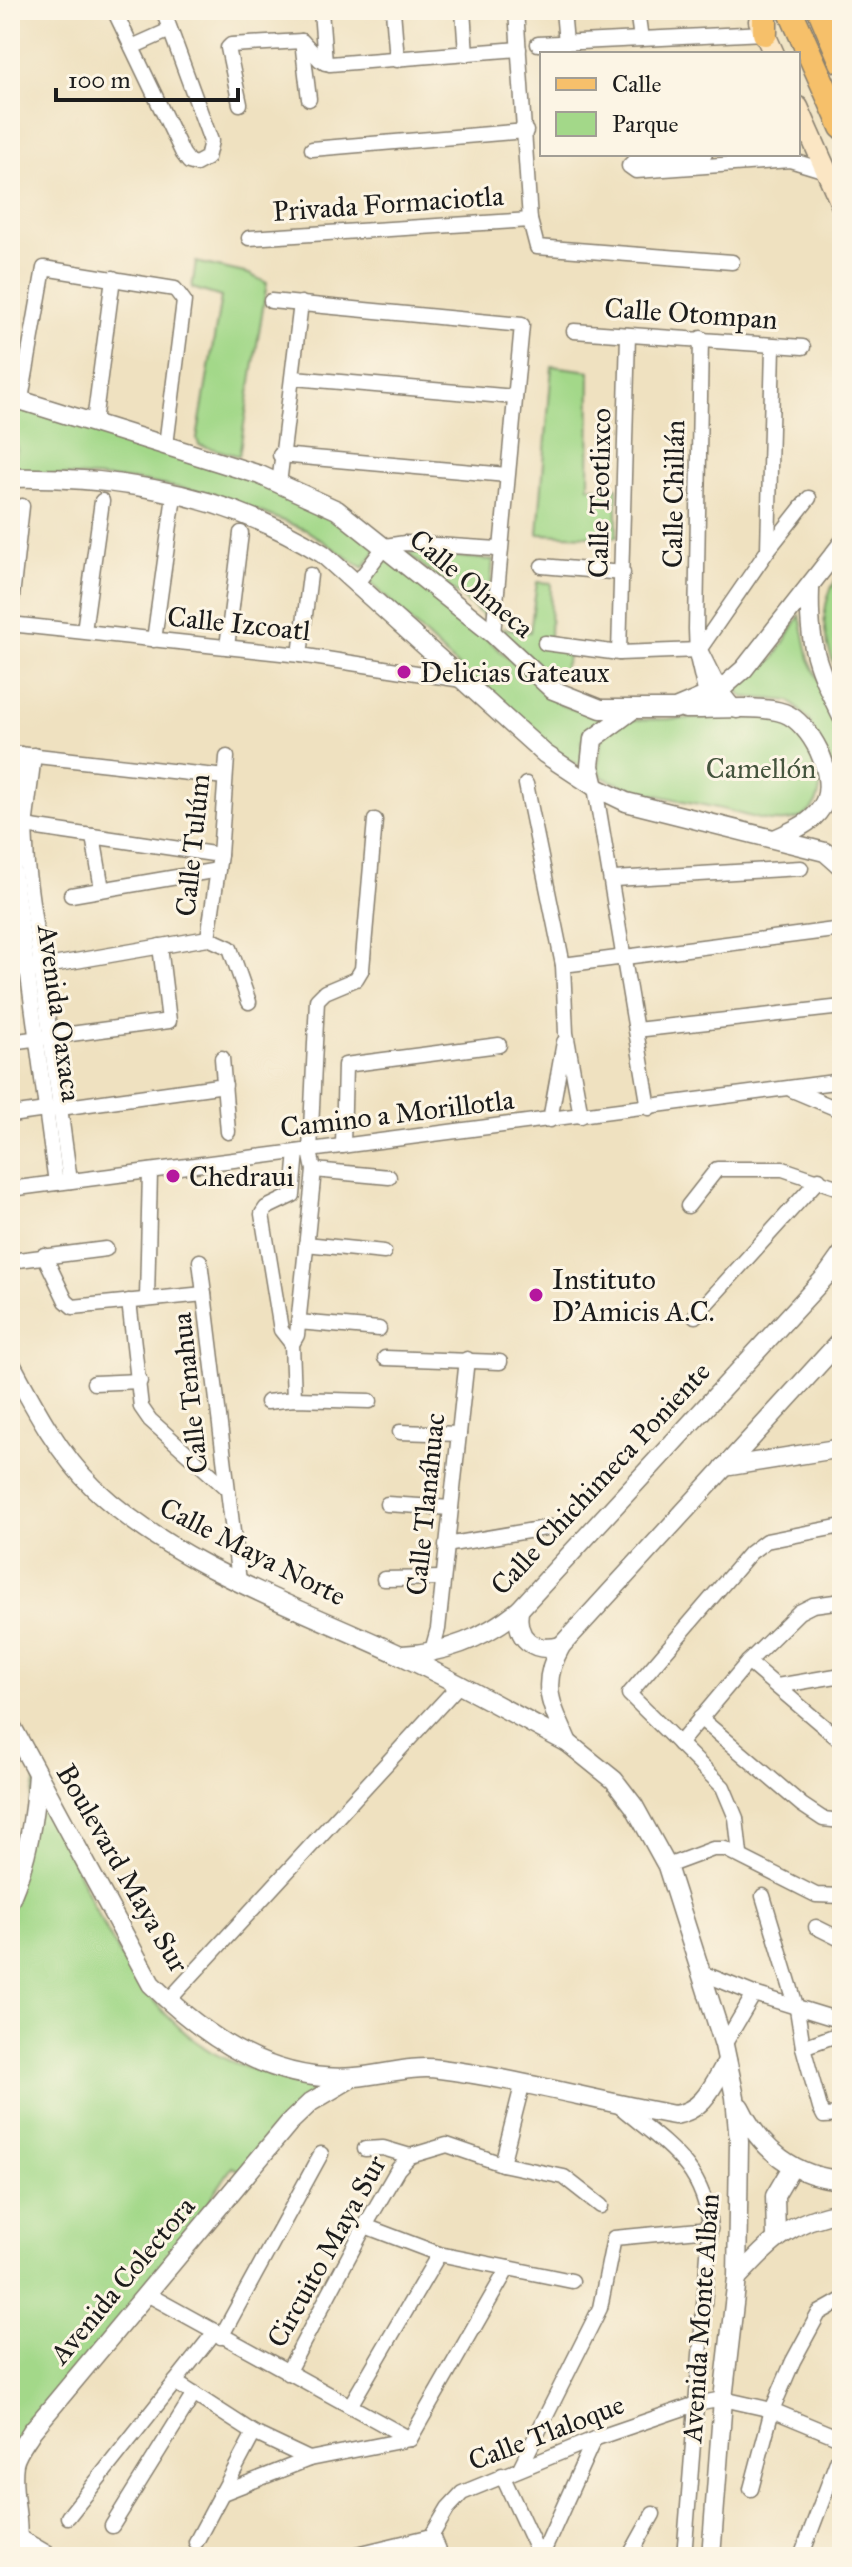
<svg xmlns="http://www.w3.org/2000/svg" width="852" height="2567" font-family="'IM FELL Great Primer',serif">
<style>
.green{fill:#a3d889;stroke:#607a52;stroke-width:2}
.lines{fill:none;stroke-linecap:round;stroke-linejoin:round}
.minor-casing{stroke:#867e6e;stroke-width:17}
.tertiary-casing{stroke:#867e6e;stroke-width:21}
.secondary-casing{stroke:#867e6e;stroke-width:23}
.primary-casing{stroke:#867e6e;stroke-width:27}
.minor{stroke:#fff;stroke-width:14}
.tertiary{stroke:#fff;stroke-width:18}
.secondary{stroke:#fbe6c4;stroke-width:20}
.primary{stroke:#f6c06b;stroke-width:24}
.poi-dot{fill:#b5179e;stroke:#fcf5e5;stroke-width:3}
.labels{text-anchor:middle;stroke-width:6;stroke-linejoin:round;paint-order:stroke}
.street-label{font-size:28px;fill:#1c1c1c;stroke:#fcf5e5}
.poi-label{font-size:28px;fill:#1c1c1c;stroke:#fcf5e5;text-anchor:start}
.park-label{font-size:28px;fill:#44543d;stroke:#fcf5e5}
</style>
<rect width="100%" height="100%" fill="#fcf5e5"/>
<filter id="ink" filterUnits="userSpaceOnUse"><feTurbulence type="fractalNoise" baseFrequency=".0125" numOctaves="2"/><feDisplacementMap in="SourceGraphic" scale="16" xChannelSelector="R" yChannelSelector="G"/><feConvolveMatrix kernelMatrix="1 2 1 2 8 2 1 2 1" color-interpolation-filters="sRGB"/></filter>
<filter id="wash" filterUnits="userSpaceOnUse"><feTurbulence type="fractalNoise" baseFrequency=".006" numOctaves="4" result="noise"/><feDisplacementMap in="SourceGraphic" scale="32" xChannelSelector="R" yChannelSelector="G"/><feGaussianBlur stdDeviation="1.8" result="paint"/><feColorMatrix in="noise" values="0 0 0 0 0 0 0 0 0 0 0 0 0 0 0 0 0 1.4 0 .05"/><feComposite in="paint" operator="in"/></filter>
<g filter="url(#wash)">
<rect width="100%" height="100%" fill="#efe1c0"/>
<!-- green -->
<g class="green">
<path d="M196 262 249 274 267 283 239 456 199 445 197 439 221 297 192 288Z"/>
<path d="M552 366 590 371 589 487H617V537L538 534Z"/>
<path d="M10 404 224 468 342 516 379 546 363 568 306 530 215 494 134 480 12 472 17 450Z"/>
<path d="M406 552 493 560 488 616 485 617Z"/>
<path d="M382 556 447 603 561 705 602 717 582 741V766C547 759 406 616 371 583L367 576Z"/>
<path d="M842 570V684C824 644 814 608 842 570Z"/>
<path d="M537 582 551 583 550 640 573 646 557 684 503 632V628L530 632Z"/>
<path d="M800 615 809 659 842 728V789L808 719 790 701 743 697 734 687 774 659Z"/>
<path d="M770 717C776 719 783 720 788 723 823 742 839 817 786 821 766 823 745 815 726 810 684 800 641 795 602 777L598 767 602 734 629 720Z"/>
<path d="M37 1774C75 1867 118 1988 204 2047 231 2066 282 2079 314 2082L307 2102 245 2173 232 2167 147 2294 10 2470V1900Z"/>
</g>
</g>
<g filter="url(#ink)">
<g class="lines">
<defs>
<g id="minor">
<path d="M114 10 183 154 189 162 196 164 207 158 211 141 163 10"/>
<path d="M321 10 325 63"/>
<path d="M393 10 397 60"/>
<path d="M463 10 466 54"/>
<path d="M516 10 530 220 537 247 732 262"/>
<path d="M563 10 566 43"/>
<path d="M637 10 641 39"/>
<path d="M302 41 309 99"/>
<path d="M538 44 765 33"/>
<path d="M132 47 170 30"/>
<path d="M240 104 228 48 231 45 302 41 320 60 330 64 519 49"/>
<path d="M312 149 526 131"/>
<path d="M705 154 636 159 629 166 636 171 790 160 826 171"/>
<path d="M249 238 530 220"/>
<path d="M271 301 522 325 493 634"/>
<path d="M574 331 803 347"/>
<path d="M701 338 696 629 697 657 708 704"/>
<path d="M294 378 515 397"/>
<path d="M21 399 44 268 175 289 184 301 166 445"/>
<path d="M94 422 113 278"/>
<path d="M280 455 507 475"/>
<path d="M279 484 301 303"/>
<path d="M768 550 773 346"/>
<path d="M542 566 623 573"/>
<path d="M357 583 385 546 405 543 498 549"/>
<path d="M10 615 22 506"/>
<path d="M10 624 300 655 462 680"/>
<path d="M84 631 102 501"/>
<path d="M154 640 173 503"/>
<path d="M545 643 619 653 699 650"/>
<path d="M227 647 241 533"/>
<path d="M699 650 768 550 809 498"/>
<path d="M619 653 628 335"/>
<path d="M702 654 720 690 737 711"/>
<path d="M300 655 310 575"/>
<path d="M10 753 225 777"/>
<path d="M21 754 13 864 56 1183"/>
<path d="M34 755 25 827 27 866 70 1181"/>
<path d="M526 784 563 965 566 1033 581 1116"/>
<path d="M595 787 649 1108"/>
<path d="M18 825 220 855"/>
<path d="M93 836 102 889"/>
<path d="M614 879 801 868"/>
<path d="M71 895 218 870"/>
<path d="M208 938 220 855 227 757"/>
<path d="M563 965 842 929"/>
<path d="M10 969 41 967 208 938 230 948 249 1002"/>
<path d="M636 1030 842 1007"/>
<path d="M10 1042 169 1021 160 946"/>
<path d="M222 1058 228 1132"/>
<path d="M792 1090 842 1111"/>
<path d="M10 1115 225 1085"/>
<path d="M550 1120 564 1042"/>
<path d="M343 1146 345 1065 499 1045"/>
<path d="M314 1170 389 1177"/>
<path d="M10 1189 842 1081"/>
<path d="M688 1206 717 1169H783L842 1189"/>
<path d="M306 1244 384 1252"/>
<path d="M44 1255 66 1301 73 1307 204 1294"/>
<path d="M10 1261 106 1249"/>
<path d="M200 1261 239 1581"/>
<path d="M147 1299 150 1171"/>
<path d="M129 1301 141 1407 150 1420 225 1487"/>
<path d="M695 1316 819 1179"/>
<path d="M298 1322 379 1329"/>
<path d="M292 1344 281 1330 262 1214 266 1208 293 1195 297 1152"/>
<path d="M385 1358 500 1362"/>
<path d="M94 1383 140 1381"/>
<path d="M294 1399 292 1344 297 1335 314 1170 310 1151 317 1000 325 992 356 979 362 969 375 820"/>
<path d="M267 1402 294 1399 370 1401"/>
<path d="M400 1432 459 1434"/>
<path d="M387 1504 451 1508"/>
<path d="M446 1545 551 1527"/>
<path d="M384 1579 443 1578"/>
<path d="M431 1654 438 1629 467 1359"/>
<path d="M748 1662 842 1742"/>
<path d="M777 1686 842 1675"/>
<path d="M700 1718 802 1805 823 1819 842 1821"/>
<path d="M679 1744 748 1662 799 1612 813 1605 842 1601"/>
<path d="M740 1854 736 1818 723 1787 629 1694 750 1553 766 1541 842 1526"/>
<path d="M667 1866 713 1849H725L816 1895 842 1896"/>
<path d="M763 1896 797 2009 803 2047 820 2108 824 2116 842 2115"/>
<path d="M816 1927 842 1940"/>
<path d="M702 1973 754 1994 842 2021"/>
<path d="M168 2001 459 1685"/>
<path d="M724 2045 754 1994"/>
<path d="M803 2047 842 2033"/>
<path d="M618 2105C663 2143 705 2165 710 2229L684 2557"/>
<path d="M365 2149 383 2148 410 2156"/>
<path d="M502 2164 523 2082"/>
<path d="M365 2226 439 2254 572 2281"/>
<path d="M147 2294 410 2439"/>
<path d="M221 2337 321 2154"/>
<path d="M287 2373 365 2226 398 2169 410 2156 447 2145 502 2164 564 2177 601 2206"/>
<path d="M175 2382 254 2433 309 2459"/>
<path d="M350 2406 439 2254"/>
<path d="M410 2439 508 2268"/>
<path d="M520 2468 600 2308 614 2238 710 2229"/>
<path d="M502 2475 540 2557"/>
<path d="M751 2489 772 2410 793 2361 819 2313 842 2300"/>
<path d="M220 2494 309 2459 410 2439"/>
<path d="M68 2517 214 2333"/>
<path d="M112 2526 194 2394"/>
<path d="M196 2542 254 2433"/>
<path d="M345 2557 432 2536 441 2557"/>
<path d="M419 2557 448 2508 462 2493 594 2439 696 2404 723 2399 772 2410 842 2439"/>
<path d="M541 2557 594 2439"/>
<path d="M629 2557 653 2514"/>
<path d="M801 2557 842 2448"/>
</g>
<g id="tertiary">
<path d="M10 397 260 475 337 510 493 634 553 690 601 709H675L720 690 744 669 842 544"/>
<path d="M10 478C119 476 230 495 323 554L545 754 595 787 626 802 825 852 842 867"/>
<path d="M810 589C808 647 817 666 842 717"/>
<path d="M685 709C712 710 760 704 784 713 811 723 836 774 825 801 816 822 796 829 777 838"/>
<path d="M595 787 590 766 593 739 631 711"/>
<path d="M10 1362C33 1405 58 1453 94 1488 174 1564 297 1607 396 1653 454 1680 511 1713 568 1743L614 1780 634 1806 667 1866 724 2045 735 2097 739 2142 737 2278 723 2399 711 2557"/>
<path d="M724 1467 842 1448"/>
<path d="M519 1610C515 1639 533 1653 561 1646"/>
<path d="M402 1655C447 1653 484 1638 519 1610L827 1275 842 1254"/>
<path d="M10 1723 151 1984C206 2038 273 2084 355 2077 382 2075 413 2065 440 2069 519 2079 595 2101 674 2115 704 2111 713 2085 727 2061"/>
<path d="M568 1743C551 1704 539 1685 561 1646L842 1339"/>
<path d="M10 1900C28 1858 34 1819 37 1774"/>
<path d="M740 2107C760 2149 795 2177 842 2180"/>
<path d="M776 2237 775 2196 792 2167"/>
<path d="M737 2278C772 2241 791 2220 842 2212"/>
<path d="M11 2534 50 2557"/>
<path d="M13 2557C25 2526 9 2497 14 2464 16 2453 26 2441 32 2431L289 2123 311 2102 350 2079"/>
</g>
<g id="secondary">
<path d="M759 21 774 54"/>
<path d="M798 107 842 206"/>
</g>
<g id="primary">
<path d="M790 10 842 127"/>
<path d="M820 10 842 62"/>
<path d="M765 33V10"/>
</g>
</defs>
<!-- minor casing -->
<use href="#minor" class="minor-casing"/>
<!-- tertiary casing -->
<use href="#tertiary" class="tertiary-casing"/>
<!-- secondary casing -->
<use href="#secondary" class="secondary-casing"/>
<!-- primary casing -->
<use href="#primary" class="primary-casing"/>
<!-- minor -->
<use href="#minor" class="minor"/>
<!-- tertiary -->
<use href="#tertiary" class="tertiary"/>
<!-- secondary -->
<use href="#secondary" class="secondary"/>
<!-- primary -->
<use href="#primary" class="primary"/>
</g>
</g>
<!-- markers -->
<g class="poi-dot">
<circle cx="404" cy="672" r="8"/>
<circle cx="173" cy="1176" r="8"/>
<circle cx="536" cy="1295" r="8"/>
</g>
<g class="labels">
<!-- street labels -->
<g class="street-label">
<text transform="translate(388 203) rotate(-4)" y="10">Privada Formaciotla</text>
<text transform="translate(691 313) rotate(4)" y="10">Calle Otompan</text>
<text transform="translate(599 493) rotate(-89)" y="10">Calle Teotlixco</text>
<text transform="translate(673 494) rotate(-89)" y="10">Calle Chillán</text>
<text transform="translate(472 583) rotate(40)" y="10">Calle Olmeca</text>
<text transform="translate(239 623) rotate(6)" y="10">Calle Izcoatl</text>
<text transform="translate(192 845) rotate(-84)" y="10">Calle Tulúm</text>
<text transform="translate(60 1013) rotate(82)" y="10">Avenida Oaxaca</text>
<text transform="translate(397 1113) rotate(-7)" y="10">Camino a Morillotla</text>
<text transform="translate(189 1393) rotate(-96)" y="10">Calle Tenahua</text>
<text transform="translate(600 1478) rotate(-47)" y="10">Calle Chichimeca Poniente</text>
<text transform="translate(425 1504) rotate(-84)" y="10">Calle Tlanáhuac</text>
<text transform="translate(253 1551) rotate(27)" y="10">Calle Maya Norte</text>
<text transform="translate(123 1868) rotate(60)" y="10">Boulevard Maya Sur</text>
<text transform="translate(326 2251) rotate(-61)" y="10">Circuito Maya Sur</text>
<text transform="translate(122 2280) rotate(-50)" y="10">Avenida Colectora</text>
<text transform="translate(700 2318) rotate(-86)" y="10">Avenida Monte Albán</text>
<text transform="translate(546 2432) rotate(-21)" y="10">Calle Tlaloque</text>
</g>
<!-- poi labels -->
<g class="poi-label">
<text x="420" y="682">Delicias Gateaux</text>
<text x="189" y="1186">Chedraui</text>
<text x="552" y="1289">Instituto<tspan x="552" dy="32">D'Amicis A.C.</tspan></text>
</g>
<!-- park labels -->
<g class="park-label">
<text x="761" y="778">Camellón</text>
</g>
</g>
<!-- margin -->
<rect width="852" height="2567" fill="none" stroke="#fcf5e5" stroke-width="40"/>
<!-- legend -->
<rect x="540" y="52" width="260" height="104" fill="#fcf5e5" stroke="#a29e95" stroke-width="2"/>
<rect x="556" y="78" width="40" height="12" fill="#f6c06b" stroke="#a29e95" stroke-width="2"/>
<text x="612" y="92" font-size="24" fill="#1c1c1c">Calle</text>
<rect x="556" y="112" width="40" height="24" fill="#a3d889" stroke="#a29e95" stroke-width="2"/>
<text x="612" y="132" font-size="24" fill="#1c1c1c">Parque</text>
<!-- scale -->
<path d="M56 88v12h182v-12" fill="none" stroke="#1c1c1c" stroke-width="4"/>
<text x="68" y="88" font-size="24" fill="#1c1c1c" stroke="#fcf5e5" stroke-width="6" paint-order="stroke">100 m</text>
</svg>
